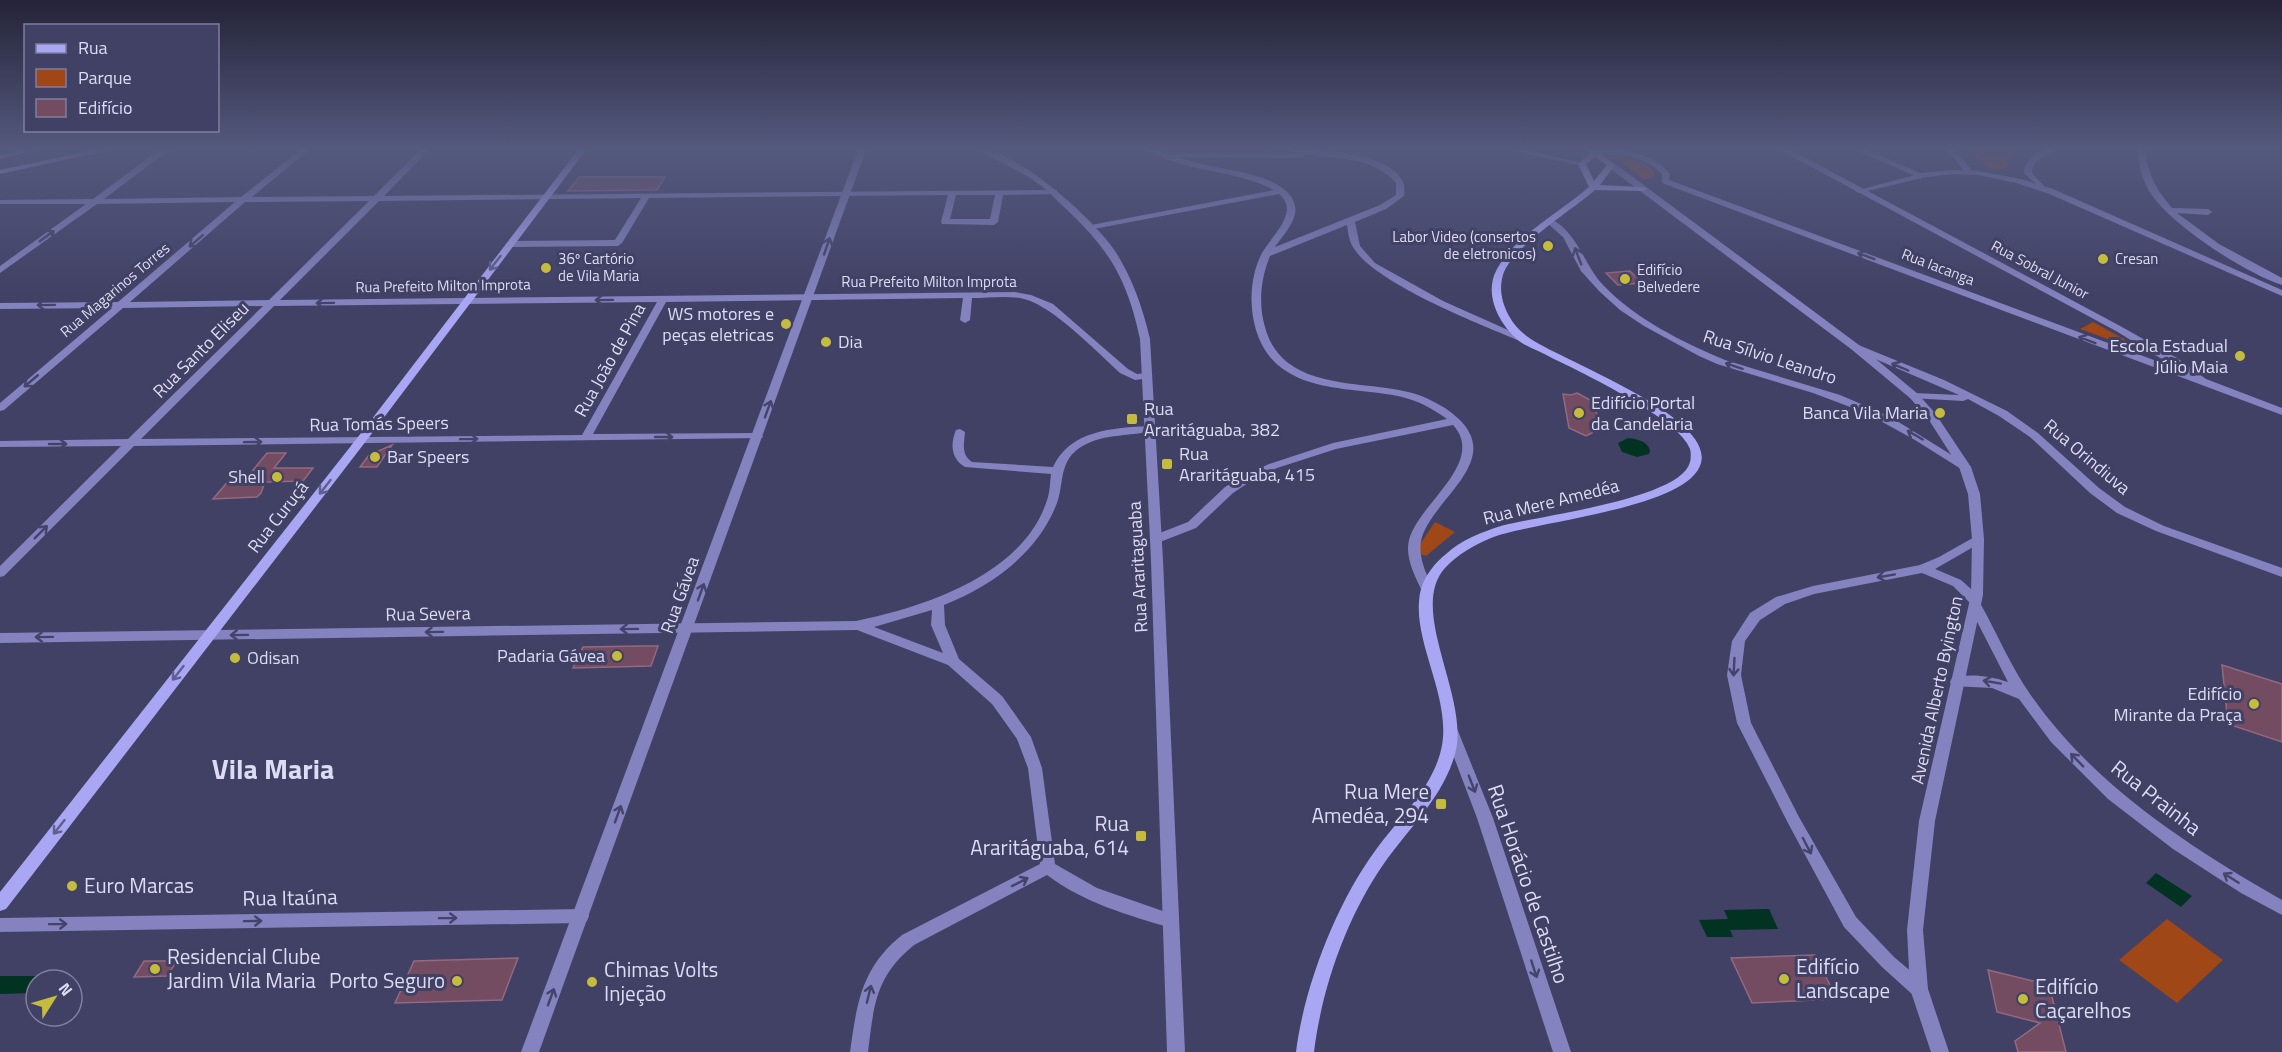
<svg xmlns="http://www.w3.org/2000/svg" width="2282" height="1052" font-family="'Titillium Web',sans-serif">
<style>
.green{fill:#9f4716}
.water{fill:#023222}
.building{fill:#744c62;stroke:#936980;stroke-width:1.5}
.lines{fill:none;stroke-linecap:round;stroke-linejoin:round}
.minor{fill:#8482bf;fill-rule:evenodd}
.tertiary{fill:#8482bf;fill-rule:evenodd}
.secondary{fill:#a9a6f4;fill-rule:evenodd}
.oneway{stroke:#44436a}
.oneway2{stroke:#605f90}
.poi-dot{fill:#c5bc3d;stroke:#414065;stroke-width:2}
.labels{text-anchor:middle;stroke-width:6;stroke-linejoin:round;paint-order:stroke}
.far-poi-label{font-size:15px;fill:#dcdcf4;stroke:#414065;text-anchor:start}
.far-street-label{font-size:15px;fill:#dcdcf4;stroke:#414065}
.poi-label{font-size:18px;fill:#dcdcf4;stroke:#414065;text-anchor:end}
.street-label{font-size:18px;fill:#dcdcf4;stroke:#414065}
.near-poi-label{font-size:21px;fill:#dcdcf4;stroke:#414065;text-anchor:start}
.near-street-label{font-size:21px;fill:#dcdcf4;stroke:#414065}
.near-district-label{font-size:28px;font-weight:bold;fill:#dcdcf4;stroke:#414065}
</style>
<rect width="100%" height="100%" fill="#414065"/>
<!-- green -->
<g class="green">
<path d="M1969 150H2016L2009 158 2008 167C1990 174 1981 164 1969 150Z"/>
<path d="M1612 156C1627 156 1643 161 1654 171L1655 175 1645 180Z"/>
<path d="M2093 322 2155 356 2080 329Z"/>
<path d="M1435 522 1455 532 1426 556 1420 554V544Z"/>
<path d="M2167 919 2223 960 2177 1003 2119 960Z"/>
</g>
<!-- water -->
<g class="water">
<path d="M1628 438C1637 439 1648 441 1650 451L1649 454 1637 457 1622 452 1618 443Z"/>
<path d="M2156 873 2192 896 2181 907 2146 883Z"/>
<path d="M1769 909 1778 929 1730 930 1733 937H1707L1699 920 1728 919 1724 910Z"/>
<path d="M0 976H46L43 980H36L34 993 0 994Z"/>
</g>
<!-- building -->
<g class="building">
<path d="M579 177H665L657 190 568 191Z"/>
<path d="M1630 271 1642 283 1618 285 1606 273Z"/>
<path d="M1577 393 1594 402 1600 429 1586 436 1569 428 1563 394 1571 395Z"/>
<path d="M392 445 377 467H360L369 455Z"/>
<path d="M267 453H286L274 468H313L303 481 265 482 261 493 257 497 213 499 230 479 249 475Z"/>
<path d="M640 646H658L651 666 573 668 583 647Z"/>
<path d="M2222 665 2282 684V742L2228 724Z"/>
<path d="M1815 955 1837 999 1752 1003 1731 958Z"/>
<path d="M518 958 502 1000 395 1003 414 961Z"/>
<path d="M144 961H177L167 976 134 977Z"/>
<path d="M1988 970 2049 985 2066 1052H2018L2015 1041 2040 1023 1997 1012Z"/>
</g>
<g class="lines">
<!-- minor -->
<g class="minor">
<path d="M159 150H169L104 199 241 197 300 150H309L252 197 374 196 420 150H429L384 196 1054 190H1057V194L1003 195 998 222 994 225 942 224 941 222 948 195 649 198 622 243 618 246 510 247 506 244 510 241 615 240 641 198 379 201 280 300 1015 292 1031 295 1053 304 1128 369 1137 374 1146 373 1151 376 1150 378 1135 380 1120 373C1097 352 1053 306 1024 299 1008 295 989 298 972 298L970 320 965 323 960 320 963 298 666 302 593 434 758 433 763 436 762 438 134 446 4 576 0 577V566L121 446 0 447V441L128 439 263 306 123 308 4 410 0 411V403L112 308 0 309V303L118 302 235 202 97 204 0 273V266L86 204H0V200L93 199ZM956 195H995L990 219H950ZM369 201 269 300 130 302 245 202ZM657 302 582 435 141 439 274 306Z"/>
<path d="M1147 150H1159L1174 156 1177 153 1300 154 1288 150C1318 150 1388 150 1403 182 1405 186 1404 192 1404 196L1386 209 1355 222 1360 246 1375 263 1443 301 1528 339 1526 341H1520C1479 324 1374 283 1353 247 1349 241 1348 232 1347 225L1270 256C1261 278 1258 303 1265 327 1282 391 1358 380 1408 392 1422 395 1433 401 1445 408 1455 415 1465 423 1470 434 1488 471 1428 506 1421 541 1418 558 1427 575 1433 589L1431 592H1423L1421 589C1414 574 1405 557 1409 540 1418 504 1487 462 1453 425L1336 449 1277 468 1257 477 1233 493 1196 528 1160 542H1152L1150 539 1152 536 1188 522 1225 487 1249 473 1269 464 1333 443 1447 419C1433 409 1419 401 1402 397 1360 387 1301 394 1270 357 1248 330 1246 283 1262 253 1270 239 1285 226 1287 210 1287 203 1284 198 1279 194L1088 230V226L1091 225 1274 190C1236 169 1185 173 1147 150ZM1304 154C1337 159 1372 156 1396 183V195L1380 205 1275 247C1282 237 1298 220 1295 206 1290 177 1234 171 1211 166 1200 164 1190 161 1179 157L1301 158 1305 156Z"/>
<path d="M1510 150H1527L1586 164 1582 166Z"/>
<path d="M1948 150H1956L1973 172 1972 174H1966Z"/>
<path d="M2044 150H2056C2045 157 2033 158 2032 173L2046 188 2042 190 2024 173C2025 160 2033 155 2044 150Z"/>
<path d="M2137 150H2145C2149 176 2155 188 2172 208L2208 209 2212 212 2208 215 2177 213 2219 244 2282 278V285C2245 273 2173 226 2151 194 2142 180 2139 166 2137 150Z"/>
<path d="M1919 174H1922V178L1859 193 1855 191Z"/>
<path d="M1550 219C1577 230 1584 266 1604 286 1636 319 1682 342 1725 360L1840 395 1887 415 1935 413 1936 415 1935 417 1931 418 1897 421 1971 467 1969 469H1961L1915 440 1866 413 1813 393 1717 364 1699 356 1644 326 1620 310 1599 291 1581 271 1563 237 1546 222Z"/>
<path d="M1856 344 1944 380 2007 411 2038 433 2099 488 2125 507 2164 526 2282 568V577L2156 531 2117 513 2090 493 2030 437 1999 416 1968 399 1963 401 1910 398 1909 396 1914 393 1959 395 1852 349 1851 347Z"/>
<path d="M1149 426 1154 429 1153 431C1127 437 1100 433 1078 449 1059 463 1064 484 1057 503 1038 553 992 586 944 605L945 625 959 659 1002 696 1031 737 1042 768 1055 864 1097 888 1177 916 1179 921 1177 926 1171 928C1128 915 1084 903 1047 875L914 945C875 977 874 1005 868 1052H850C857 1003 861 968 902 935L1040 864 1028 768 1017 739 992 704 948 665 857 630 0 643V633L856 621C925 607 1026 574 1048 497 1050 489 1050 482 1051 474L965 467C951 459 950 444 956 430L960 429 965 432C964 444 961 455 972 462L1053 467C1070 430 1113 428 1149 426ZM932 610 931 625 943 653 874 627Z"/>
<path d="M1978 535 1984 539 1982 542 1935 569 1961 580 1980 597 1981 600 1980 603C1997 633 2010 665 2030 694 2093 785 2188 846 2282 900V915L2241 893 2173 849 2108 799 2051 742 2019 699 1992 688 1952 686 1950 682 1952 678C1970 673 1990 676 2008 682L1969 606 1970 603 1953 586 1922 573 1814 594 1785 604 1760 620 1745 641 1741 675 1751 723 1799 817 1856 917 1894 957 1925 983 1928 989 1925 995 1919 997 1913 995 1882 967 1844 927 1789 825 1737 723 1727 675 1732 641 1750 613 1776 597 1813 586 1920 565 1939 557Z"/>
<path d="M1451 726 1456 727 1458 731 1493 818 1571 1052H1553L1477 818 1444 731 1446 727Z"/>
<path d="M581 909 587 911 589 916 587 921 581 923 0 932V918Z"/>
</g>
<!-- tertiary -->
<g class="tertiary">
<path d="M858 150H866L539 1052H521Z"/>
<path d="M981 150C1018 150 1098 223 1117 254 1133 280 1143 309 1150 339L1163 560 1185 1052H1167L1151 560 1140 339C1127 278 1109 249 1064 207 1055 199 1047 189 1037 183 1020 170 998 163 981 150Z"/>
<path d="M1597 150C1624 150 1651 151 1670 174L1669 180 2178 369 2116 331 1780 150H1791L2122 327 2177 358 2206 379 2282 408V415L1662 183V174C1644 155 1619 153 1594 155L1590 153Z"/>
<path d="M1856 150H1867L1920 173 1953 170 1978 171 2021 179 2053 189 2282 290V296L2047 193 2016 183 1978 175 1953 174 1919 178Z"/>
<path d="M1608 163H1614L1859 345 1918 394 1935 413 1971 467 1980 494 1984 539 1983 595 1935 821 1923 930 1928 989 1949 1052H1931L1910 989 1907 930 1919 821 1971 595 1972 539 1968 494 1959 467 1927 417 1910 398 1851 349 1608 167Z"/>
</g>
<!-- secondary -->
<g class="secondary">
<path d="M21 150H38L0 159V155Z"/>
<path d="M93 150H110L0 174V170Z"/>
<path d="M578 150H586L373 432 6 909 0 911V892L365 428Z"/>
<path d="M1587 150H1597L1615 165 1600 185 1643 187 1647 189 1643 191 1595 190C1571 211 1515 245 1504 272 1495 295 1508 323 1528 337 1559 360 1714 415 1701 463 1689 509 1534 521 1491 538 1474 545 1458 554 1445 568 1407 610 1471 699 1455 754 1443 797 1410 827 1385 862 1347 916 1322 987 1314 1052H1296C1304 987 1336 904 1375 851 1398 819 1429 792 1440 754 1456 700 1408 639 1421 589 1425 575 1435 563 1446 554 1461 540 1482 532 1501 526 1537 516 1682 499 1690 462 1691 459 1691 452 1690 449 1681 420 1581 372 1552 358 1542 352 1528 348 1519 341 1499 324 1483 294 1497 269 1515 236 1560 212 1589 187L1578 164 1590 153ZM1595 157 1607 165 1594 181 1586 164Z"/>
</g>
</g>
<!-- one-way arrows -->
<defs><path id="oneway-shaft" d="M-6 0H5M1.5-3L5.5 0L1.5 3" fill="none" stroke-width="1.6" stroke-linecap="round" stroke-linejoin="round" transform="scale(1.5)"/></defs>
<g class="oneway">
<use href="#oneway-shaft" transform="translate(47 236) rotate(-36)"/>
<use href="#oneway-shaft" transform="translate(196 241) rotate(139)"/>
<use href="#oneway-shaft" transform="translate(827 246) rotate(-71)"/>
<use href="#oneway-shaft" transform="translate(1578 256) rotate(-111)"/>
<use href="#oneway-shaft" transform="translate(1866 256) rotate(-159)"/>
<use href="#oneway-shaft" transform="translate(604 300) rotate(179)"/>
<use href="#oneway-shaft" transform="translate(325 303) rotate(179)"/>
<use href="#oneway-shaft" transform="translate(46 305) rotate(179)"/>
<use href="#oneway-shaft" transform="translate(2087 340) rotate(-159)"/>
<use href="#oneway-shaft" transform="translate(1734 366) rotate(-161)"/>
<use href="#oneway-shaft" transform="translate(1900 367) rotate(-157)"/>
<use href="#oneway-shaft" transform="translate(31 381) rotate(140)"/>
<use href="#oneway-shaft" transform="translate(768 409) rotate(-70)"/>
<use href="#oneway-shaft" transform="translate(1915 435) rotate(-150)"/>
<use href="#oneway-shaft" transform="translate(664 437)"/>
<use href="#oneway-shaft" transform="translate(469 439) rotate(-1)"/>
<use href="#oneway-shaft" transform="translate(253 442) rotate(-1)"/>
<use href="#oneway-shaft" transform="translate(58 444)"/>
<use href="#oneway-shaft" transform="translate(41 532) rotate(-45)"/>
<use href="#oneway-shaft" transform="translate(1886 576) rotate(170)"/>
<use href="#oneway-shaft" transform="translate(701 592) rotate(-70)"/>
<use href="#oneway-shaft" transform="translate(629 629) rotate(179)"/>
<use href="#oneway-shaft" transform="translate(434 632) rotate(179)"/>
<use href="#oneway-shaft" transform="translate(239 635) rotate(179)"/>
<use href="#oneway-shaft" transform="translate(44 637) rotate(179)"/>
<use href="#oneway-shaft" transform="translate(1734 667) rotate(93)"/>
<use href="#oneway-shaft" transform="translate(1992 682) rotate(-170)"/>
<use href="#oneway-shaft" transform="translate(2077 760) rotate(-134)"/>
<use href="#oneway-shaft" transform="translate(1472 784) rotate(69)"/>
<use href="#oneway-shaft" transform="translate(618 814) rotate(-70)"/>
<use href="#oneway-shaft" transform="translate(1807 846) rotate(62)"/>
<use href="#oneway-shaft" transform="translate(2231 878) rotate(-148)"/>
<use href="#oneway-shaft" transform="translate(1020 882) rotate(-27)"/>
<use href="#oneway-shaft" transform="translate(448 918) rotate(-1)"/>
<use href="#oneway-shaft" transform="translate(253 921) rotate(-1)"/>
<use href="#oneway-shaft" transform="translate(58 924) rotate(-1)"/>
<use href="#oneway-shaft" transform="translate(1534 969) rotate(72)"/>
<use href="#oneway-shaft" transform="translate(869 994) rotate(-76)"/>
<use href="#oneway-shaft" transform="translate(551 997) rotate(-70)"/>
</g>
<g class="oneway2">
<use href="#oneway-shaft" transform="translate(495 263) rotate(128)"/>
<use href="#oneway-shaft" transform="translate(325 487) rotate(128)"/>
<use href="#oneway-shaft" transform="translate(178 673) rotate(128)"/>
<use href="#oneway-shaft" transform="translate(59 827) rotate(128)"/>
</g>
<!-- sky -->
<linearGradient id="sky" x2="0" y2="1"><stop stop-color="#242338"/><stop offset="0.5" stop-color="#54597e"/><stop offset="1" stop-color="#54597e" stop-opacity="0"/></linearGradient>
<rect width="2282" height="298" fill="url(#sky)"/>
<!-- markers -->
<g class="poi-dot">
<circle cx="1548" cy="246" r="6"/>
<circle cx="2103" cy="259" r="6"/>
<circle cx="546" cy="268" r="6"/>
<circle cx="1625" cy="279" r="6"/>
<circle cx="786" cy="324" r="6"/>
<circle cx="826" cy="342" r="6"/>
<circle cx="2240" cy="356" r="6"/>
<circle cx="1579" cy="413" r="6"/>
<circle cx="1940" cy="413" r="6"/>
<rect x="1126" y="413" width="12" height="12" rx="3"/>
<circle cx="375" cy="457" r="6"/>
<rect x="1161" y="458" width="12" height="12" rx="3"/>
<circle cx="277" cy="477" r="6"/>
<circle cx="617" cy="656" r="6"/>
<circle cx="235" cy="658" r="6"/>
<circle cx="2254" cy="704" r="6"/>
<rect x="1435" y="798" width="12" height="12" rx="3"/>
<rect x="1135" y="830" width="12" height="12" rx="3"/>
<circle cx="72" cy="886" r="6"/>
<circle cx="155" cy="969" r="6"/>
<circle cx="1784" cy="979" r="6"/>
<circle cx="457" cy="981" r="6"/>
<circle cx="592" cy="982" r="6"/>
<circle cx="2023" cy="999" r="6"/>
</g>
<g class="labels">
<!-- far-poi labels -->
<g class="far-poi-label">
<text x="1536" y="242" text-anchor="end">Labor Video (consertos<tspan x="1536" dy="17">de eletronicos)</tspan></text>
<text x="558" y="264">36º Cartório<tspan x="558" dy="17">de Vila Maria</tspan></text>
<text x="2115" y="264">Cresan</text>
<text x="1637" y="275">Edifício<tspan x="1637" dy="17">Belvedere</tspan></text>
</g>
<!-- far-street labels -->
<g class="far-street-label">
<text transform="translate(1938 267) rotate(21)" y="5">Rua Iacanga</text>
<text transform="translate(2040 270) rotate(28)" y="5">Rua Sobral Junior</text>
<text x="929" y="287">Rua Prefeito Milton Improta</text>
<text transform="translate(443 286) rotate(-1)" y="5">Rua Prefeito Milton Improta</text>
<text transform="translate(115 290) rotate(-40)" y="5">Rua Magarinos Torres</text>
</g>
<!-- poi labels -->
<g class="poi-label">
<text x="774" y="320">WS motores e<tspan x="774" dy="21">peças eletricas</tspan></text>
<text x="838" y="348" text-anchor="start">Dia</text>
<text x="2228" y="352">Escola Estadual<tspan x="2228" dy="21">Júlio Maia</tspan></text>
<text x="1591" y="409" text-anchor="start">Edifício Portal<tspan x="1591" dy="21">da Candelaria</tspan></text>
<text x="1144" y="415" text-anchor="start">Rua<tspan x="1144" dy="21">Araritáguaba, 382</tspan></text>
<text x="1928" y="419">Banca Vila Maria</text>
<text x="1179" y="460" text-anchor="start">Rua<tspan x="1179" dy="21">Araritáguaba, 415</tspan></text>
<text x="387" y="463" text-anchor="start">Bar Speers</text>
<text x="265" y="483">Shell</text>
<text x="605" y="662">Padaria Gávea</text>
<text x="247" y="664" text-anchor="start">Odisan</text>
<text x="2242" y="700">Edifício<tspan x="2242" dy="21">Mirante da Praça</tspan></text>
</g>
<!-- street labels -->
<g class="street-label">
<text transform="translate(201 350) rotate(-45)" y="6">Rua Santo Eliseu</text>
<text transform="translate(1770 357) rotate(18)" y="6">Rua Sílvio Leandro</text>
<text transform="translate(610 360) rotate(-61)" y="6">Rua João de Pina</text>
<text transform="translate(379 424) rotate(-1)" y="6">Rua Tomás Speers</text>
<text transform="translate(2087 457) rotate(40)" y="6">Rua Orindiuva</text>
<text transform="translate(1551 502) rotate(-14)" y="6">Rua Mere Amedéa</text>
<text transform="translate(278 517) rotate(-52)" y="6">Rua Curuçá</text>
<text transform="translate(1138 567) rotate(-93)" y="6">Rua Araritaguaba</text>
<text transform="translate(680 595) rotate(-70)" y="6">Rua Gávea</text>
<text transform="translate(428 614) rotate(-1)" y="6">Rua Severa</text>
<text transform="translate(1937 690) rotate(-78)" y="6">Avenida Alberto Byington</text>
</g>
<!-- near-poi labels -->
<g class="near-poi-label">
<text x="1429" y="799" text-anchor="end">Rua Mere<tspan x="1429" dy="24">Amedéa, 294</tspan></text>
<text x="1129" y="831" text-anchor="end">Rua<tspan x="1129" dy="24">Araritáguaba, 614</tspan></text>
<text x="84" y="893">Euro Marcas</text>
<text x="167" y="964">Residencial Clube<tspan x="167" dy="24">Jardim Vila Maria</tspan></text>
<text x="1796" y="974">Edifício<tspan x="1796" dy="24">Landscape</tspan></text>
<text x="604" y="977">Chimas Volts<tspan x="604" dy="24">Injeção</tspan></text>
<text x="445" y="988" text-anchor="end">Porto Seguro</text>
<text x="2035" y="994">Edifício<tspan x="2035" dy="24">Caçarelhos</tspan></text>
</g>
<!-- near-street labels -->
<g class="near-street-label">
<text transform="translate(2156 798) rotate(38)" y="7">Rua Prainha</text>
<text transform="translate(1528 884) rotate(71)" y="7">Rua Horácio de Castilho</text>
<text transform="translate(290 898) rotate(-1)" y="7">Rua Itaúna</text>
</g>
<!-- near-district labels -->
<g class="near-district-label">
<text x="273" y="779">Vila Maria</text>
</g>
</g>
<!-- legend -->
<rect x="24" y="24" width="195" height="108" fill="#414065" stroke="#7f7e9e" stroke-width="1.5"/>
<rect x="36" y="44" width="30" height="9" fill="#a9a6f4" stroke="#7f7e9e" stroke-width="1.5"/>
<text x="78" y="54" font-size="18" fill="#dcdcf4">Rua</text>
<rect x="36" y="69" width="30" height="18" fill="#9f4716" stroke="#7f7e9e" stroke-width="1.5"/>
<text x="78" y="84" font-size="18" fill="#dcdcf4">Parque</text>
<rect x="36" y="99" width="30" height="18" fill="#744c62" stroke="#7f7e9e" stroke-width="1.5"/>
<text x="78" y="114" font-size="18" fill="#dcdcf4">Edifício</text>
<!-- north arrow -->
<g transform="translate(54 998) rotate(53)"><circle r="28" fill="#414065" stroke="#7f7e9e" stroke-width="1.5"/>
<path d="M0-4.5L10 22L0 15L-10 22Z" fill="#c5bc3d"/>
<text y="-9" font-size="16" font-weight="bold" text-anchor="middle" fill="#dcdcf4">N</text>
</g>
</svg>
